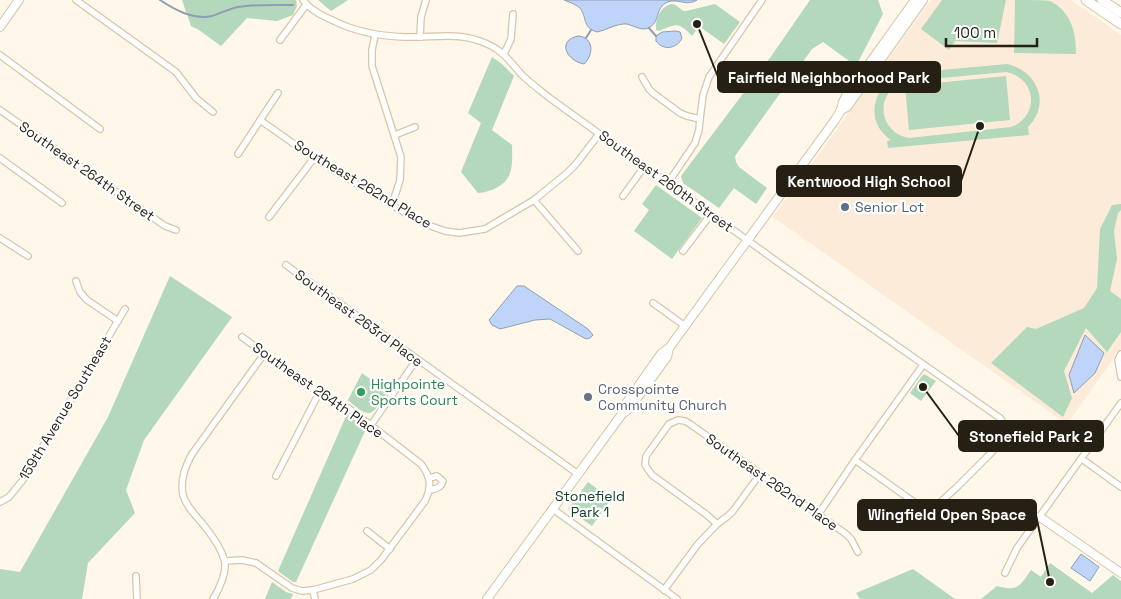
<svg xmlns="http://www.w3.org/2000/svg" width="1121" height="599" font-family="'Space Grotesk',sans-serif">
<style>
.education{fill:#fcebd9}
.green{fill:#b3d8bb;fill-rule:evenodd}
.water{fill:#bed4f9;stroke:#909eb4}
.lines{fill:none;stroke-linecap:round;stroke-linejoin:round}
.stream{stroke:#909eb4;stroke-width:2}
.minor-casing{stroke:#d7c6a8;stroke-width:8}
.tertiary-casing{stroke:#d7c6a8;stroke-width:10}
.secondary-casing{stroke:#d7c6a8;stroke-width:11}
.minor{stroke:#fff;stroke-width:5.5}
.tertiary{stroke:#fff;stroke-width:8}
.secondary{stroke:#fff;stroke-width:9}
.service-dot{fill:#5c6f8a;stroke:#fff;stroke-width:2}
.leisure-dot{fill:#2e9e5b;stroke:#fff;stroke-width:2}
.worship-dot{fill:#6b7280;stroke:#fff;stroke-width:2}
.labels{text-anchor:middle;stroke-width:4.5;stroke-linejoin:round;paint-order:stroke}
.street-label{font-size:14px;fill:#261f14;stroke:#fff}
.service-label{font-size:14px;fill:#4e5e75;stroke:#fff;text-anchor:start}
.leisure-label{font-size:14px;fill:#27864d;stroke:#fff;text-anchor:start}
.worship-label{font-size:14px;fill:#5b616d;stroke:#fff;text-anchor:start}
.park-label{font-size:14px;fill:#0f4422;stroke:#fff}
.leader{fill:none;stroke:#261f14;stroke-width:2}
.callout-dot{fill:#261f14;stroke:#fff;stroke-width:2}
.callout{fill:#261f14;stroke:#261f14;stroke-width:2}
.callout-label{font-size:15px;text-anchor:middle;font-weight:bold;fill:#fff}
</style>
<rect width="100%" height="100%" fill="#fef7ea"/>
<!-- education -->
<path class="education" d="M931 0H1071L1121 35V348L1067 424 773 217Z"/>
<!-- green -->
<g class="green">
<path d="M182 0H296L297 6 293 15 277 21 247 18 221 46 199 30 191 26Z"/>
<path d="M318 0H348L331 11Z"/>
<path d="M810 0H878L883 14 856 66 823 42 812 49 735 156 736 162 739 167 767 188 756 204 734 188 719 208 683 183 681 176 772 55Z"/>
<path d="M942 0H1006L997 43 955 41 949 50 921 29Z"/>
<path d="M1015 0C1022 0 1045 0 1050 1 1053 2 1054 4 1057 5 1073 18 1076 35 1076 54L1014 53Z"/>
<path d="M671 4C678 4 680 11 686 11L715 4 740 22 724 44 699 26 692 36C678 21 676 24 659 31L656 30C655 19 660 7 671 4Z"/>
<path d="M492 57 502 64 514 76 492 130 512 145C512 154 513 165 510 173 506 186 490 192 478 193L461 172 481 123 468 113Z"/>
<path d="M1007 64C1038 71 1051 104 1028 127L1029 135 888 148 887 141 891 140C861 120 875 79 908 73ZM1006 72C1037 78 1040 116 1011 127L909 138C875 131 875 87 909 81Z"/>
<path d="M1006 76 1010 120 909 130 905 86Z"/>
<path d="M656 185 702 218 672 259 634 231 649 210 642 204Z"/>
<path d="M1121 204V210L1118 213 1114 231 1117 259 1110 291 1121 299V332L1107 352 1086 328 1064 371 1072 398 1063 417 991 363 1027 327 1036 329 1084 308 1097 288 1100 229 1112 205Z"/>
<path d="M170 276 232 317 144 440 126 490 135 513 88 563 82 599H0V569L20 572 108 417Z"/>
<path d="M362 373 388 392C372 414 372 422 348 400Z"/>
<path d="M924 374 936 381 921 401 910 393 922 376Z"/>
<path d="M347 414 366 429 296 582H293L278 571Z"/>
<path d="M588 482 611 499 592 526 568 509Z"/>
<path d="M1050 563 1092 593 1113 575 1121 581V599H981L997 586C1018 592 1020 586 1031 570L1041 577Z"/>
<path d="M913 569 955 599H860L856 593Z"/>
<path d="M272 582 286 592 293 594 291 599H265Z"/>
</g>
<!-- water -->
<g class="water">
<path d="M564 0H697C688 6 680 0 671 1 654 5 661 21 650 27 643 32 635 26 627 24 617 23 607 30 597 32 581 27 588 17 579 7 575 4 569 2 564 0Z"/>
<path d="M675 31 680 32 682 38C677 49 663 51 656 41V36L662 32Z"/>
<path d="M578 36C594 37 594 55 584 64 567 61 556 41 578 36Z"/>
<path d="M517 286H524L588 329 593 335 590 338 586 339 550 319 535 320 500 329 492 325 489 320Z"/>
<path d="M1085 335 1104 353 1095 373 1074 393 1069 375Z"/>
<path d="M1081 554 1099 567 1090 581 1071 568Z"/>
</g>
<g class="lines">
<!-- stream -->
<g class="stream">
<path d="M160 0C175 10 193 20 212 16 221 13 229 9 238 7 256 4 275 5 293 5"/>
<path d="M649 28 656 36"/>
<path d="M586 38 591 30"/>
</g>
<defs>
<g id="minor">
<path d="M76 0 176 72 196 98 213 112"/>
<path d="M303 0C310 10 323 16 334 21 356 32 379 36 404 37 430 38 456 32 480 41 502 49 507 58 521 74 530 83 541 91 551 99L786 268 1000 418 1007 428 1005 435 995 449 956 488 935 507 928 508H923L918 505 855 460"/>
<path d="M375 35 372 50V66L401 157 400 180 392 205"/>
<path d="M420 37 421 17 426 0"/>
<path d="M280 40 306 5"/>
<path d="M504 54 511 39 513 14"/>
<path d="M0 55 100 129"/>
<path d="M642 77 649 89 653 93 680 113 687 116 700 119"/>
<path d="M0 110 165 226 176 230"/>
<path d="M260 120 314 158 407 214 428 225 445 231 459 233 485 229 534 200 567 173 576 164 599 134"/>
<path d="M395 135 415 127"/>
<path d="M238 154 278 93"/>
<path d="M0 158 62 203"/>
<path d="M668 183 695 143 699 130 700 119 703 95 709 77 762 0"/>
<path d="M623 196 644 167"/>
<path d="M534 200 578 251"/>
<path d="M269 217 314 158"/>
<path d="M0 238 28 256"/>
<path d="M683 251 711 214"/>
<path d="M286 265 578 474"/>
<path d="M76 281 80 292 87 300 118 321"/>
<path d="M653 303 685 326"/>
<path d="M1121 354 1118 360 1121 377"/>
<path d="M371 425 417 359"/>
<path d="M1082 459 1121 487"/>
<path d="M276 476 319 393"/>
<path d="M429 478 437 476 443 481C441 488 436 489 429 490"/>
<path d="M0 502 9 497 22 481 125 309"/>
<path d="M553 509 677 599"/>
<path d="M818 515 855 460 923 365"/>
<path d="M717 524 707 515 652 475 645 465 646 456 669 424 678 420 685 421 690 424 846 534 851 539 858 552"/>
<path d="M367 531 390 549"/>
<path d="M225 561 242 560 256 563 292 588 302 591 313 590 353 579 371 570 381 560 425 501C432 487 431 477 421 464L347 407 319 393 242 337"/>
<path d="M1005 573 1017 548 1121 403"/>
<path d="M136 576 137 599"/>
<path d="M313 590 315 599"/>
<path d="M664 590 698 544 717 524 728 516 733 511 760 474"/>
<path d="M213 599C219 590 228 570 224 559 220 546 211 534 202 523 195 515 186 506 183 495 180 480 185 467 192 454L264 354"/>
</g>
<g id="tertiary">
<path d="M0 27 19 0"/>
<path d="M841 110 847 107 923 0"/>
<path d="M622 414 629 409 667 357 669 348"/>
<path d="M1040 517 1121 573"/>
<path d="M487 599 622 414 625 405 661 354 669 348 835 120 841 110 843 102 846 96 915 0"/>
</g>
<g id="secondary">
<path d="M1086 0 1121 24"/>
<path d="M1102 0 1121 13"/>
</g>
</defs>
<!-- minor casing -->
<use href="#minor" class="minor-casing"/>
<!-- tertiary casing -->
<use href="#tertiary" class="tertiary-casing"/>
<!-- secondary casing -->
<use href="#secondary" class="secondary-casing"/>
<!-- minor -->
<use href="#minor" class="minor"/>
<!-- tertiary -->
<use href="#tertiary" class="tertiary"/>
<!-- secondary -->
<use href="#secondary" class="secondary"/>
</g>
<!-- markers -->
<circle class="service-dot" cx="845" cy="207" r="5"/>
<circle class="leisure-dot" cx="361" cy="392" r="5"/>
<circle class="worship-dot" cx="588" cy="397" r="5"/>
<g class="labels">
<!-- street labels -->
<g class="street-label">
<text transform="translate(87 171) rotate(35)" y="5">Southeast 264th Street</text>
<text transform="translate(666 181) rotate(36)" y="5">Southeast 260th Street</text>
<text transform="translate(363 184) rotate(31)" y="5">Southeast 262nd Place</text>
<text transform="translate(359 318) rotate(36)" y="5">Southeast 263rd Place</text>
<text transform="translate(318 390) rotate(35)" y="5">Southeast 264th Place</text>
<text transform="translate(65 408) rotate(-59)" y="5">159th Avenue Southeast</text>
<text transform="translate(772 482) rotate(35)" y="5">Southeast 262nd Place</text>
</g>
<!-- service labels -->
<g class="service-label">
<text x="855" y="212">Senior Lot</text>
</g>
<!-- leisure labels -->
<g class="leisure-label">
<text x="371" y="389">Highpointe<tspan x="371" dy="16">Sports Court</tspan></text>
</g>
<!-- worship labels -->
<g class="worship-label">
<text x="598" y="394">Crosspointe<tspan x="598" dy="16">Community Church</tspan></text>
</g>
<!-- park labels -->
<g class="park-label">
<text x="590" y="501">Stonefield<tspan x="590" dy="16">Park 1</tspan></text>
</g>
</g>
<!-- callouts -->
<path class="leader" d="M697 24L718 77M980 126L961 181M923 387L959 436M1050 582L1036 515"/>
<g class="callout-dot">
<circle cx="697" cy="24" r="5"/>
<circle cx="980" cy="126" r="5"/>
<circle cx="923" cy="387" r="5"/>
<circle cx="1050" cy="582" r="5"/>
</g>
<g class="callout">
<rect x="718" y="62" width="222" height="30" rx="5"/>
<rect x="777" y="166" width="184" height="30" rx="5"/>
<rect x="959" y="421" width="144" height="30" rx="5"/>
<rect x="858" y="500" width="178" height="30" rx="5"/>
</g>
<g class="callout-label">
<text x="829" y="83">Fairfield Neighborhood Park</text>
<text x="869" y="187">Kentwood High School</text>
<text x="1031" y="442">Stonefield Park 2</text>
<text x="947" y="520">Wingfield Open Space</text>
</g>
<!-- scale -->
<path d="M946 38v8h91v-8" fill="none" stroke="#261f14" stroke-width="2.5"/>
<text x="954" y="38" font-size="15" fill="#261f14" stroke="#ffffff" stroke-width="4" paint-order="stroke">100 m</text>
</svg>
